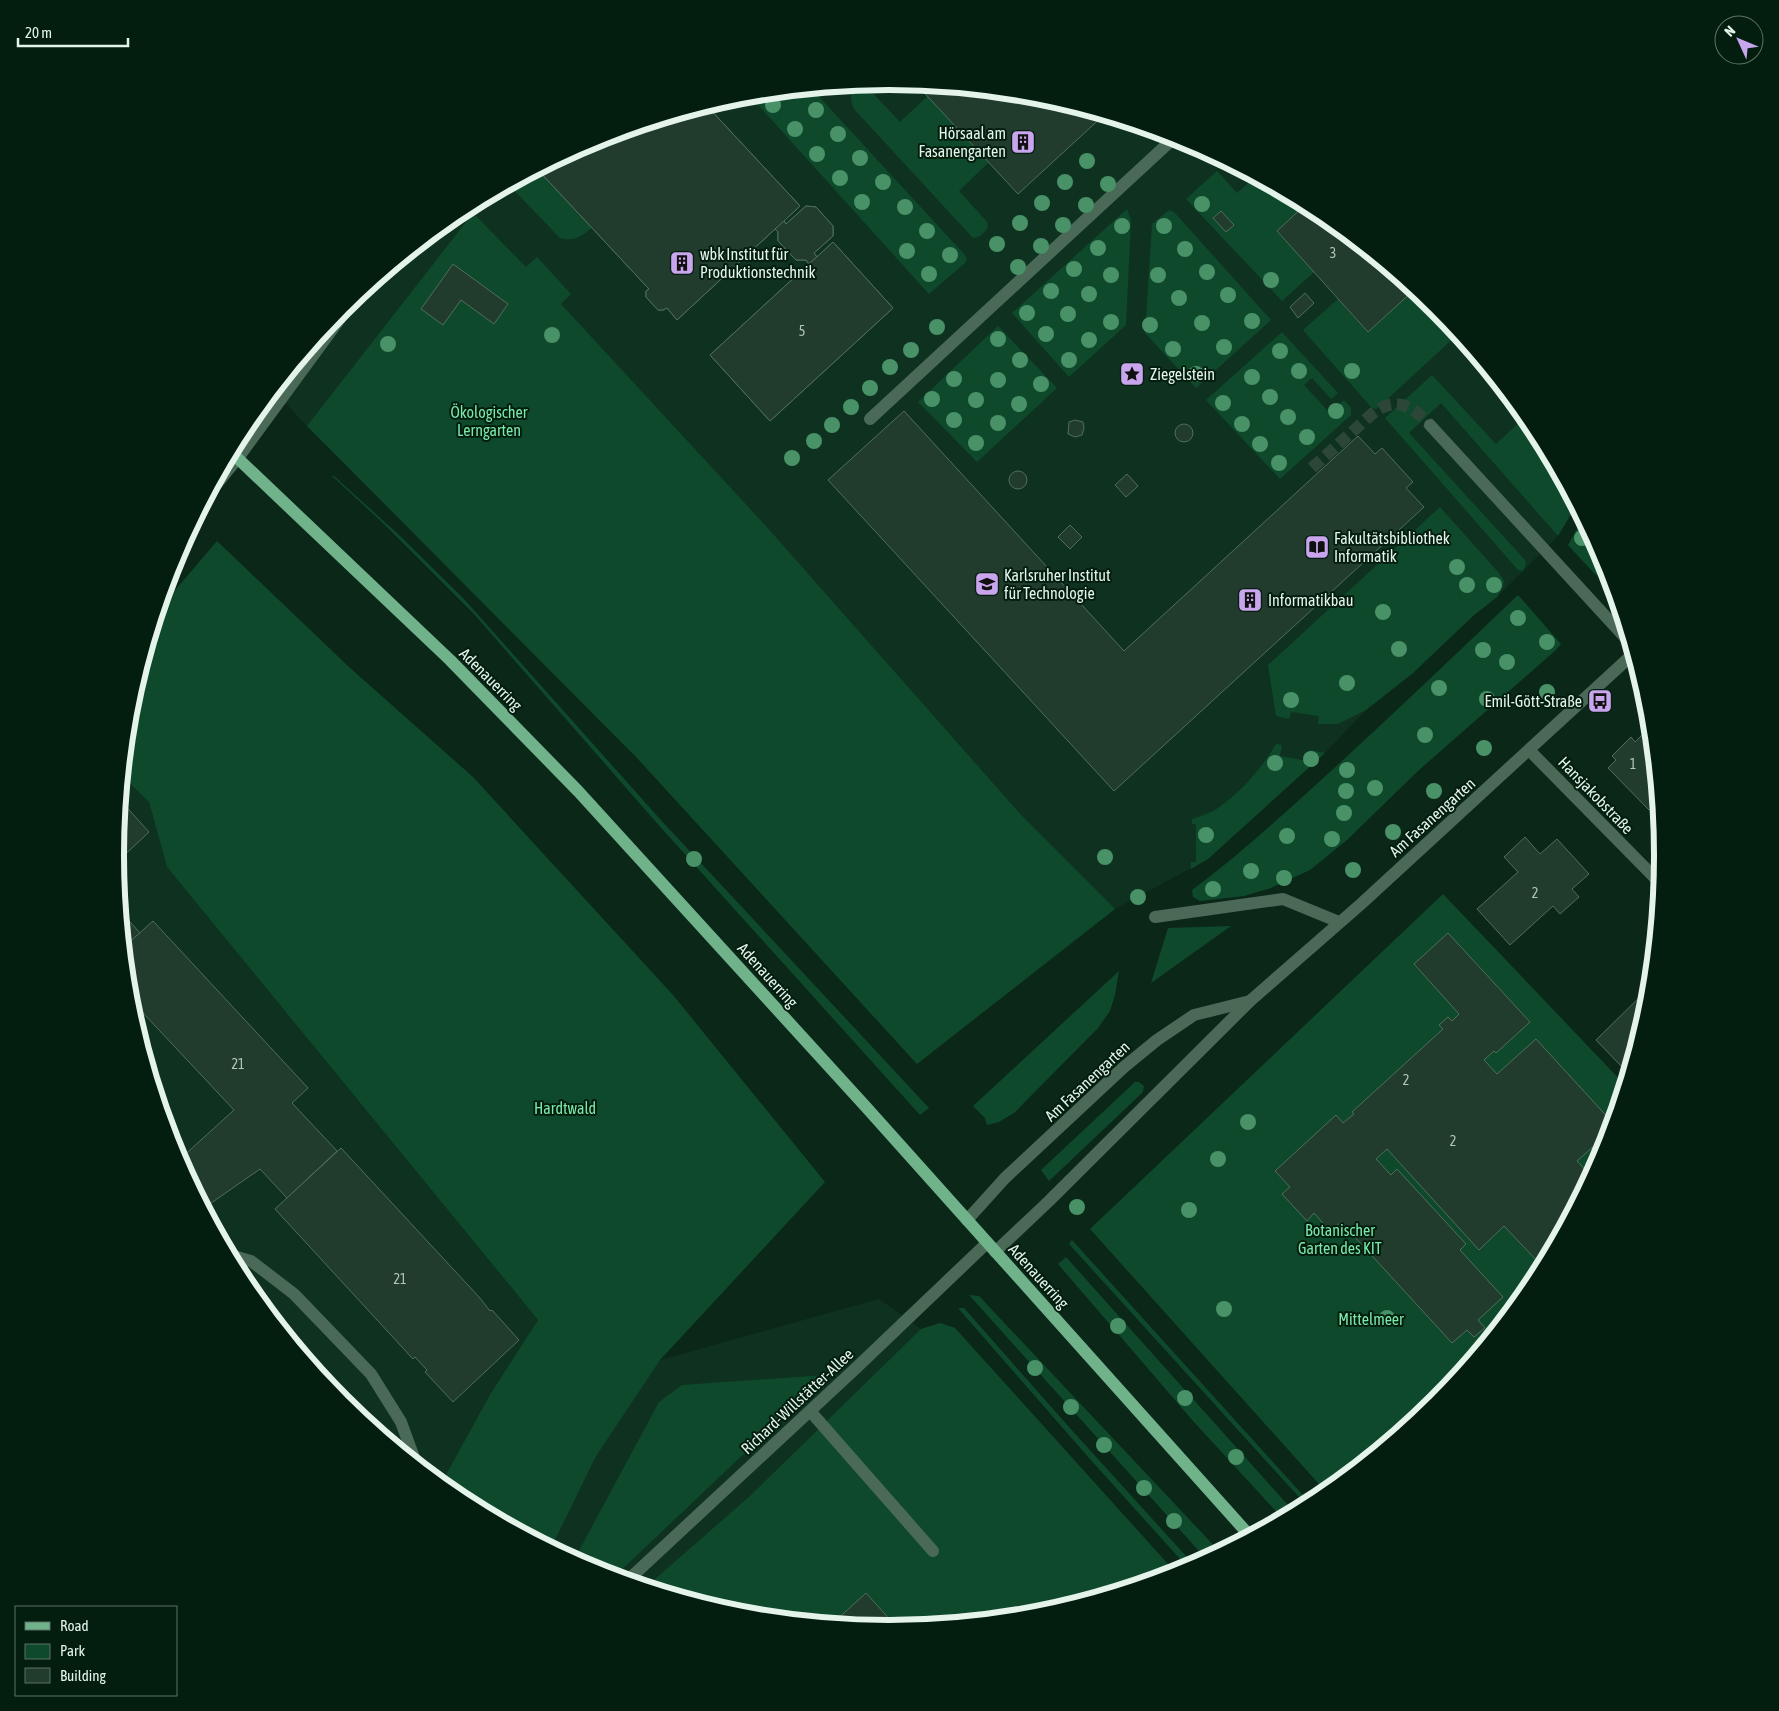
<svg xmlns="http://www.w3.org/2000/svg" width="1779" height="1711" font-family="'Asap Condensed',sans-serif">
<style>
.built{fill:#0e321f}
.green{fill:#0f492c}
.building{fill:#213c2c;stroke:#516e5c}
.lines{fill:none;stroke-linecap:round;stroke-linejoin:round}
.minor-tunnel{stroke:#2c4638;stroke-width:12;stroke-dasharray:12 6;stroke-linecap:butt}
.minor{stroke:#4a6956;stroke-width:12}
.major{stroke:#70b38b;stroke-width:12}
.tree{fill:#499268}
.labels{text-anchor:middle;stroke-width:4;stroke-linejoin:round;paint-order:stroke}
.number-label{font-size:14px;fill:#b3c6ba}
.poi-label{font-size:16px;fill:#e4f4ea;stroke:#031d0f;text-anchor:start}
.park-label{font-size:16px;fill:#7be9aa;stroke:#031d0f}
.street-label{font-size:16px;fill:#e4f4ea;stroke:#031d0f}
.rim{fill:none;stroke:#e4f4ea;stroke-width:6}
</style>
<rect width="100%" height="100%" fill="#0b2718"/>
<!-- built -->
<g class="built">
<path d="M890 81 1041 96 1186 140 1320 212 1437 308 1533 426 1576 506 1558 536 1497 597 1473 616 1413 673 1366 710 1325 753 1208 859 1115 909 917 1064 637 758 307 426 274 391 342 308 460 212 593 140 739 96Z"/>
<path d="M123 777 149 802 167 867 538 1320 491 1393 660 1360 879 1299 921 1329 940 1323 955 1328 1177 1574 1040 1615 889 1630 738 1615 593 1571 459 1499 342 1403 246 1285 174 1152 130 1006 115 855Z"/>
</g>
<!-- green -->
<g class="green">
<path d="M864 84 900 122 928 96 989 162 959 191 987 222 988 227C984 233 981 237 973 238L854 109C850 100 850 94 854 85Z"/>
<path d="M812 89 964 254 967 259 965 263 929 294 749 95Z"/>
<path d="M538 170 592 228C581 236 575 242 560 238L509 185Z"/>
<path d="M1217 171 1237 193 1255 177 1306 204 1277 231 1314 272 1282 301 1186 199Z"/>
<path d="M1127 209 1131 220 1126 325 1069 377 1012 313Z"/>
<path d="M1169 210 1174 212 1271 320 1196 388 1145 333 1152 224Z"/>
<path d="M473 213 526 267 537 257 571 294 561 304 765 525 1022 816 1115 909 917 1064 637 758 307 426Z"/>
<path d="M1414 290 1437 308 1458 334 1381 405 1376 409 1372 408 1303 330 1338 299 1368 332Z"/>
<path d="M998 326 1057 388 977 462 918 402Z"/>
<path d="M1282 332 1338 393 1331 399 1312 378 1304 385 1330 413 1344 400 1351 408V415L1280 479 1206 400Z"/>
<path d="M1432 375 1496 444 1526 416 1533 426 1576 506 1558 536 1441 403 1409 433 1525 560 1526 565 1523 571 1518 570 1385 418Z"/>
<path d="M332 476H334L399 535 464 599 659 818 929 1108 920 1115 655 821 474 614 383 523Z"/>
<path d="M1440 507 1499 573 1504 581 1503 587 1497 597 1473 616 1413 673 1366 710 1338 724H1318L1319 716 1291 712 1289 719 1276 716 1268 665Z"/>
<path d="M1583 518 1605 559 1615 592 1592 571 1568 545Z"/>
<path d="M217 541 349 667 473 777 673 995 825 1182 660 1360 596 1456 551 1548 459 1499 441 1484 491 1393 538 1320 167 867 149 802 123 777 130 704 160 608Z"/>
<path d="M1518 595 1561 644 1556 650 1419 770 1347 840 1310 870 1271 888 1244 896 1200 901 1193 897 1192 890C1237 857 1278 819 1319 782 1386 721 1452 658 1518 595Z"/>
<path d="M1276 744 1282 745 1280 756 1307 761 1310 750 1325 753 1208 859 1191 869V862H1196V824H1192V819C1201 816 1211 813 1218 808 1242 791 1261 769 1276 744Z"/>
<path d="M1443 894 1625 1085 1605 1152 1533 1286 1437 1403 1327 1493 1090 1229Z"/>
<path d="M1231 926 1151 983 1168 928Z"/>
<path d="M1119 971 1115 995 1110 1011 1098 1028 1014 1113 999 1122 987 1125 985 1118 973 1106Z"/>
<path d="M1135 1082H1139L1144 1086 1143 1092 1049 1181 1041 1170Z"/>
<path d="M1072 1240 1311 1504 1307 1506 1069 1244Z"/>
<path d="M1066 1257 1295 1513 1283 1519 1193 1421 1058 1264Z"/>
<path d="M969 1295 979 1296 1220 1552 1207 1560Z"/>
<path d="M958 1308H964L1069 1427 1195 1566 1189 1569 1089 1458Z"/>
<path d="M940 1323 955 1328 1177 1574 1040 1615 954 1623 949 1618 942 1625 899 1629 866 1593 832 1624 738 1615 646 1587 750 1496 921 1329Z"/>
<path d="M827 1375 614 1577 593 1571 574 1560 659 1402 682 1385Z"/>
</g>
<!-- building -->
<g class="building">
<path d="M916 84 1041 96 1104 115 1018 194Z"/>
<path d="M707 106 800 206 677 320 667 308 663 310H658L646 297V291L649 289 538 170 593 140Z"/>
<path d="M707 106 800 206 784 221 786 224 806 206 816 207 833 226V236L814 253 817 257 833 242 893 308 770 421 710 355 809 264 806 260H796L778 241V232L775 229 677 320 667 308 663 310H658L646 297V291L649 289 538 170 593 140Z"/>
<path d="M1306 204 1320 212 1414 290 1368 332 1277 231Z"/>
<path d="M806 206 816 207 833 226V236L814 253 817 257 809 264 806 260H796L778 241V232L775 229 784 221 786 224Z"/>
<path d="M1221 211 1234 225 1226 232 1213 218Z"/>
<path d="M833 242 893 308 770 421 710 355Z"/>
<path d="M453 264 508 304 494 324 461 300 443 325 421 309Z"/>
<path d="M1305 293 1314 303 1298 318 1290 307Z"/>
<circle cx="1132" cy="374" r="10"/>
<path d="M904 411 1124 651 1358 436 1375 454 1382 448 1413 482 1406 488 1424 507 1114 791 828 480Z"/>
<path d="M1075 420 1083 422 1084 428 1082 435 1075 437 1068 434 1069 422Z"/>
<circle cx="1184" cy="433" r="9"/>
<circle cx="1018" cy="480" r="9"/>
<path d="M1127 474 1138 486 1126 497 1115 485Z"/>
<path d="M1070 525 1082 537 1070 549 1058 537Z"/>
<path d="M1651 726 1658 801 1649 810 1608 768 1616 760 1612 756 1631 737 1635 742Z"/>
<path d="M121 801 149 832 116 863 115 855Z"/>
<path d="M1525 837 1540 854 1557 839 1589 874 1572 889 1579 897 1560 914 1553 906 1510 945 1477 909 1518 872 1504 857Z"/>
<path d="M121 912 140 933 124 947Z"/>
<path d="M153 921 308 1088 292 1103 337 1151 287 1198 260 1169 204 1208 179 1160 234 1110 129 998 124 947Z"/>
<path d="M1448 933 1530 1022 1496 1053 1494 1051 1484 1060 1497 1074 1536 1039 1613 1123 1612 1130 1577 1161 1592 1177 1549 1256 1540 1264 1504 1226 1479 1250 1387 1149 1376 1159 1391 1175 1397 1169 1466 1244 1460 1250 1503 1297 1478 1320 1485 1328 1474 1337 1467 1330 1452 1343 1341 1222 1330 1231 1314 1213 1307 1221 1282 1194 1290 1187 1275 1171 1336 1115 1343 1123 1354 1114 1352 1112 1443 1029 1439 1025 1448 1017 1452 1021 1459 1014 1414 964Z"/>
<path d="M1651 986 1649 1007 1633 1058 1623 1068 1596 1040Z"/>
<path d="M341 1148 479 1297 490 1311 492 1310 519 1340 453 1402 425 1372 427 1370 415 1357 413 1359 275 1209Z"/>
<path d="M866 1593 894 1624 899 1629 889 1630 832 1624Z"/>
</g>
<g class="lines">
<!-- minor-tunnel -->
<path class="minor-tunnel" d="M1312 468 1372 414C1396 395 1412 406 1430 425"/>
<!-- minor -->
<g class="minor">
<path d="M870 419 1175 137"/>
<path d="M1430 425 1631 644"/>
<path d="M211 491 238 458 356 297"/>
<path d="M1529 750 1661 884"/>
<path d="M1155 917 1283 899 1339 922"/>
<path d="M967 1220 1005 1178 1124 1067 1157 1040 1194 1015 1250 1001"/>
<path d="M995 1252 1049 1201 1250 1001 1361 904 1633 654"/>
<path d="M230 1255 251 1261 294 1294 371 1374 401 1422 416 1463"/>
<path d="M810 1411 933 1551"/>
<path d="M627 1581 855 1369 987 1243"/>
</g>
<!-- major -->
<path class="major" d="M231 452 450 660 578 791 866 1107 1250 1536"/>
</g>
<!-- trees -->
<g class="tree">
<circle cx="773" cy="105" r="8"/>
<circle cx="816" cy="110" r="8"/>
<circle cx="795" cy="129" r="8"/>
<circle cx="838" cy="134" r="8"/>
<circle cx="817" cy="154" r="8"/>
<circle cx="860" cy="158" r="8"/>
<circle cx="1087" cy="161" r="8"/>
<circle cx="840" cy="178" r="8"/>
<circle cx="883" cy="182" r="8"/>
<circle cx="1065" cy="182" r="8"/>
<circle cx="1108" cy="184" r="8"/>
<circle cx="862" cy="202" r="8"/>
<circle cx="1042" cy="203" r="8"/>
<circle cx="1202" cy="204" r="8"/>
<circle cx="1086" cy="205" r="8"/>
<circle cx="905" cy="207" r="8"/>
<circle cx="1020" cy="223" r="8"/>
<circle cx="1063" cy="225" r="8"/>
<circle cx="1122" cy="226" r="8"/>
<circle cx="1164" cy="226" r="8"/>
<circle cx="927" cy="231" r="8"/>
<circle cx="997" cy="244" r="8"/>
<circle cx="1041" cy="246" r="8"/>
<circle cx="1098" cy="248" r="8"/>
<circle cx="1185" cy="249" r="8"/>
<circle cx="907" cy="251" r="8"/>
<circle cx="950" cy="255" r="8"/>
<circle cx="1018" cy="267" r="8"/>
<circle cx="1074" cy="269" r="8"/>
<circle cx="1207" cy="272" r="8"/>
<circle cx="929" cy="274" r="8"/>
<circle cx="1111" cy="275" r="8"/>
<circle cx="1158" cy="275" r="8"/>
<circle cx="1271" cy="280" r="8"/>
<circle cx="1051" cy="291" r="8"/>
<circle cx="1089" cy="294" r="8"/>
<circle cx="1228" cy="295" r="8"/>
<circle cx="1179" cy="298" r="8"/>
<circle cx="1027" cy="313" r="8"/>
<circle cx="1068" cy="314" r="8"/>
<circle cx="1252" cy="321" r="8"/>
<circle cx="1111" cy="322" r="8"/>
<circle cx="1202" cy="323" r="8"/>
<circle cx="1150" cy="325" r="8"/>
<circle cx="937" cy="327" r="8"/>
<circle cx="1046" cy="334" r="8"/>
<circle cx="552" cy="335" r="8"/>
<circle cx="998" cy="339" r="8"/>
<circle cx="1089" cy="340" r="8"/>
<circle cx="388" cy="344" r="8"/>
<circle cx="1224" cy="347" r="8"/>
<circle cx="1173" cy="349" r="8"/>
<circle cx="911" cy="350" r="8"/>
<circle cx="1280" cy="351" r="8"/>
<circle cx="1020" cy="360" r="8"/>
<circle cx="1069" cy="360" r="8"/>
<circle cx="890" cy="367" r="8"/>
<circle cx="1299" cy="371" r="8"/>
<circle cx="1352" cy="371" r="8"/>
<circle cx="1196" cy="374" r="8"/>
<circle cx="1252" cy="377" r="8"/>
<circle cx="954" cy="379" r="8"/>
<circle cx="998" cy="380" r="8"/>
<circle cx="1041" cy="384" r="8"/>
<circle cx="870" cy="388" r="8"/>
<circle cx="1270" cy="397" r="8"/>
<circle cx="932" cy="399" r="8"/>
<circle cx="976" cy="400" r="8"/>
<circle cx="1223" cy="403" r="8"/>
<circle cx="1019" cy="404" r="8"/>
<circle cx="851" cy="407" r="8"/>
<circle cx="1336" cy="411" r="8"/>
<circle cx="1288" cy="417" r="8"/>
<circle cx="954" cy="420" r="8"/>
<circle cx="998" cy="423" r="8"/>
<circle cx="1242" cy="424" r="8"/>
<circle cx="832" cy="425" r="8"/>
<circle cx="1307" cy="437" r="8"/>
<circle cx="814" cy="441" r="8"/>
<circle cx="976" cy="443" r="8"/>
<circle cx="1260" cy="444" r="8"/>
<circle cx="792" cy="458" r="8"/>
<circle cx="1279" cy="463" r="8"/>
<circle cx="1582" cy="538" r="8"/>
<circle cx="1457" cy="567" r="8"/>
<circle cx="1467" cy="585" r="8"/>
<circle cx="1494" cy="585" r="8"/>
<circle cx="1383" cy="612" r="8"/>
<circle cx="1518" cy="618" r="8"/>
<circle cx="1547" cy="642" r="8"/>
<circle cx="1399" cy="649" r="8"/>
<circle cx="1483" cy="650" r="8"/>
<circle cx="1507" cy="662" r="8"/>
<circle cx="1347" cy="683" r="8"/>
<circle cx="1439" cy="688" r="8"/>
<circle cx="1547" cy="692" r="8"/>
<circle cx="1487" cy="699" r="8"/>
<circle cx="1291" cy="700" r="8"/>
<circle cx="1425" cy="735" r="8"/>
<circle cx="1484" cy="748" r="8"/>
<circle cx="1311" cy="759" r="8"/>
<circle cx="1275" cy="763" r="8"/>
<circle cx="1347" cy="770" r="8"/>
<circle cx="1375" cy="788" r="8"/>
<circle cx="1346" cy="791" r="8"/>
<circle cx="1434" cy="791" r="8"/>
<circle cx="1344" cy="813" r="8"/>
<circle cx="1393" cy="832" r="8"/>
<circle cx="1206" cy="835" r="8"/>
<circle cx="1287" cy="836" r="8"/>
<circle cx="1332" cy="839" r="8"/>
<circle cx="1105" cy="857" r="8"/>
<circle cx="694" cy="859" r="8"/>
<circle cx="1353" cy="870" r="8"/>
<circle cx="1251" cy="871" r="8"/>
<circle cx="1284" cy="878" r="8"/>
<circle cx="1213" cy="889" r="8"/>
<circle cx="1138" cy="897" r="8"/>
<circle cx="1248" cy="1122" r="8"/>
<circle cx="1218" cy="1159" r="8"/>
<circle cx="1077" cy="1207" r="8"/>
<circle cx="1189" cy="1210" r="8"/>
<circle cx="1224" cy="1309" r="8"/>
<circle cx="1387" cy="1318" r="8"/>
<circle cx="1118" cy="1326" r="8"/>
<circle cx="1035" cy="1368" r="8"/>
<circle cx="1185" cy="1398" r="8"/>
<circle cx="1071" cy="1407" r="8"/>
<circle cx="1104" cy="1445" r="8"/>
<circle cx="1236" cy="1457" r="8"/>
<circle cx="1144" cy="1488" r="8"/>
<circle cx="1174" cy="1521" r="8"/>
</g>
<!-- icons -->
<defs>
<symbol id="building-square" viewBox="-11 -11 22 22"><rect x="-9" y="-9" width="18" height="18" rx="4" fill="#c9a5ee" stroke="#031d0f"/><path d="M-4-6H4V6H1V3H-1V6H-4ZM-2.5-4.3h1.7v1.8h-1.7ZM.8-4.3h1.7v1.8H.8ZM-2.5-1h1.7V.8h-1.7ZM.8-1h1.7V.8H.8Z" fill="#111"/></symbol>
<symbol id="sight-square" viewBox="-11 -11 22 22"><rect x="-9" y="-9" width="18" height="18" rx="4" fill="#c9a5ee" stroke="#031d0f"/><path d="M0-6L1.8-2.2L6-1.7L2.9 1.2L3.7 5.4L0 3.3L-3.7 5.4L-2.9 1.2L-6-1.7L-1.8-2.2Z" fill="#111"/></symbol>
<symbol id="library-square" viewBox="-11 -11 22 22"><rect x="-9" y="-9" width="18" height="18" rx="4" fill="#c9a5ee" stroke="#031d0f"/><path d="M-6-4Q-3-5.5-.7-3.5V5Q-3 3-6 4ZM6-4Q3-5.5 .7-3.5V5Q3 3 6 4Z" fill="#111"/></symbol>
<symbol id="university-square" viewBox="-11 -11 22 22"><rect x="-9" y="-9" width="18" height="18" rx="4" fill="#c9a5ee" stroke="#031d0f"/><path d="M0-5L7-2L0 1L-7-2ZM-4 1L0 2.5L4 1V4Q0 6-4 4Z" fill="#111"/></symbol>
<symbol id="bus-square" viewBox="-11 -11 22 22"><rect x="-9" y="-9" width="18" height="18" rx="4" fill="#c9a5ee" stroke="#031d0f"/><path d="M-5-6H5V4H4V6H2V4H-2V6H-4V4H-5ZM-3.5-4V0h7V-4ZM-3.5 1.2v1.5H-2V1.2ZM2 1.2v1.5H3.5V1.2Z" fill="#111"/></symbol>
</defs>
<g fill-rule="evenodd">
<use href="#building-square" x="1009" y="128" width="28" height="28"/>
<use href="#building-square" x="668" y="249" width="28" height="28"/>
<use href="#sight-square" x="1118" y="360" width="28" height="28"/>
<use href="#library-square" x="1303" y="533" width="28" height="28"/>
<use href="#university-square" x="973" y="570" width="28" height="28"/>
<use href="#building-square" x="1236" y="586" width="28" height="28"/>
<use href="#bus-square" x="1586" y="687" width="28" height="28"/>
</g>
<g class="labels">
<!-- number labels -->
<g class="number-label">
<text x="1333" y="258">3</text>
<text x="802" y="336">5</text>
<text x="1633" y="769">1</text>
<text x="1535" y="898">2</text>
<text x="238" y="1069">21</text>
<text x="1406" y="1085">2</text>
<text x="1453" y="1146">2</text>
<text x="400" y="1284">21</text>
</g>
<!-- poi labels -->
<g class="poi-label">
<text x="1006" y="139" text-anchor="end">Hörsaal am<tspan x="1006" dy="18">Fasanengarten</tspan></text>
<text x="700" y="260">wbk Institut für<tspan x="700" dy="18">Produktionstechnik</tspan></text>
<text x="1150" y="380">Ziegelstein</text>
<text x="1334" y="544">Fakultätsbibliothek<tspan x="1334" dy="18">Informatik</tspan></text>
<text x="1004" y="581">Karlsruher Institut<tspan x="1004" dy="18">für Technologie</tspan></text>
<text x="1268" y="606">Informatikbau</text>
<text x="1582" y="707" text-anchor="end">Emil-Gött-Straße</text>
</g>
<!-- park labels -->
<g class="park-label">
<text x="489" y="418">Ökologischer<tspan x="489" dy="18">Lerngarten</tspan></text>
<text x="565" y="1114">Hardtwald</text>
<text x="1340" y="1236">Botanischer<tspan x="1340" dy="18">Garten des KIT</tspan></text>
<text x="1371" y="1325">Mittelmeer</text>
</g>
<!-- street labels -->
<g class="street-label">
<text transform="translate(491 679) rotate(45)" y="6">Adenauerring</text>
<text transform="translate(1596 795) rotate(46)" y="6">Hansjakobstraße</text>
<text transform="translate(1432 817) rotate(-42)" y="6">Am Fasanengarten</text>
<text transform="translate(768 975) rotate(48)" y="6">Adenauerring</text>
<text transform="translate(1087 1081) rotate(-43)" y="6">Am Fasanengarten</text>
<text transform="translate(1039 1276) rotate(48)" y="6">Adenauerring</text>
<text transform="translate(797 1401) rotate(-43)" y="6">Richard-Willstätter-Allee</text>
</g>
</g>
<!-- crop -->
<path d="M0 0H1779V1711H0ZM124 855a765 765 0 1 1 1530 0a765 765 0 1 1-1530 0Z" fill="#031d0f" fill-rule="evenodd"/>
<path class="rim" d="M124 855a765 765 0 1 1 1530 0a765 765 0 1 1-1530 0Z"/>
<!-- legend -->
<rect x="15" y="1606" width="162" height="90" fill="#031d0f" stroke="#5d7367"/>
<rect x="25" y="1622" width="25" height="8" fill="#70b38b" stroke="#5d7367"/>
<text x="60" y="1631" font-size="15" fill="#e4f4ea">Road</text>
<rect x="25" y="1644" width="25" height="15" fill="#0f492c" stroke="#5d7367"/>
<text x="60" y="1656" font-size="15" fill="#e4f4ea">Park</text>
<rect x="25" y="1668" width="25" height="15" fill="#213c2c" stroke="#5d7367"/>
<text x="60" y="1681" font-size="15" fill="#e4f4ea">Building</text>
<!-- north arrow -->
<g transform="translate(1739 40) rotate(314)"><circle r="24" fill="#031d0f" stroke="#5d7367"/>
<path d="M0-4L9 19L0 12L-9 19Z" fill="#c9a5ee"/>
<text y="-8" font-size="14" font-weight="bold" text-anchor="middle" fill="#e4f4ea">N</text>
</g>
<!-- scale -->
<path d="M18 38v8h110v-8" fill="none" stroke="#e4f4ea" stroke-width="2.5"/>
<text x="25" y="38" font-size="15" fill="#e4f4ea" stroke="#031d0f" stroke-width="4" paint-order="stroke">20 m</text>
</svg>
